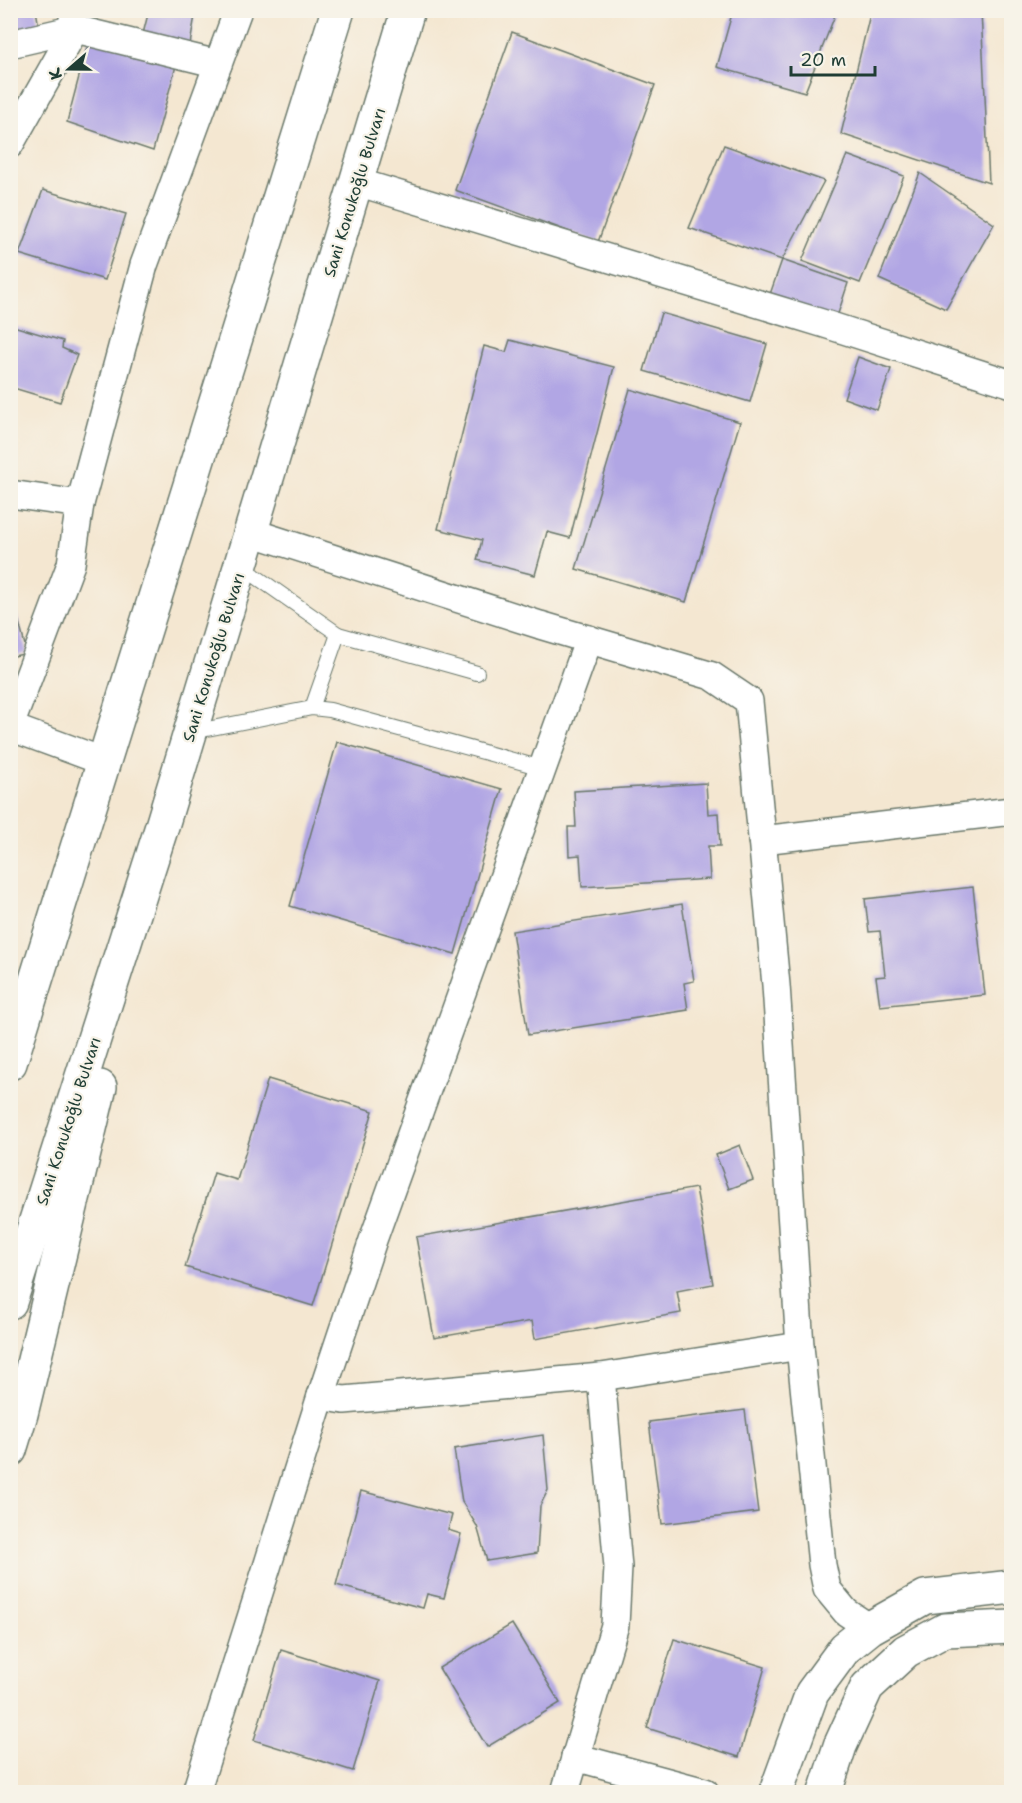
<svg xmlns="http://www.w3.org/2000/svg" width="1022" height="1803" font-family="'Shantell Sans',sans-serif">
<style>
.building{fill:#b1a6e4}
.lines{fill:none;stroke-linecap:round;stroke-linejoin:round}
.lane-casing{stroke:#6a786b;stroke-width:16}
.street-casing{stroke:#6a786b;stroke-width:30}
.secondary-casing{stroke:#6a786b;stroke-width:36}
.highway-casing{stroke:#6a786b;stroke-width:36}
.lane{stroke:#fff;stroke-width:14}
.street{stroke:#fff;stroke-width:27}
.secondary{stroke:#fff;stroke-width:33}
.highway{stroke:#fff;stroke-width:33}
.labels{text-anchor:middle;stroke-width:4.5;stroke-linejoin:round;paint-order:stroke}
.street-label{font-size:16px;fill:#1f3d34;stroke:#f7f3e8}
</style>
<rect width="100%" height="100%" fill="#f7f3e8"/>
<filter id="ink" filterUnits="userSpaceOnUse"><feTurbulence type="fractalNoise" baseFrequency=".0167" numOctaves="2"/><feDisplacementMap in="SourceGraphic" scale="12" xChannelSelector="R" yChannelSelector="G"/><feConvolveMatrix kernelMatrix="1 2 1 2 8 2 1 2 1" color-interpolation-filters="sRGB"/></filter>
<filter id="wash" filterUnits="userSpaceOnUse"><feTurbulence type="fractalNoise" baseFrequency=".008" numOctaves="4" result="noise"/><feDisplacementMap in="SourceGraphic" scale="24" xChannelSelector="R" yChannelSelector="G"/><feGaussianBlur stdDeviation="1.35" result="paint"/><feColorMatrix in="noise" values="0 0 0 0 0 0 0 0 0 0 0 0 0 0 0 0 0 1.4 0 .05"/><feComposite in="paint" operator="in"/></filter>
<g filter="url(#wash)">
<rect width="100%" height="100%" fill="#f4e7d1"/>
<g id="blocks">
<!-- building -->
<g class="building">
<path d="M10 10H36L39 27 10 32Z"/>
<path d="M149 10H196L189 50 142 38Z"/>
<path d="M733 10H837L805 92 717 67Z"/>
<path d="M871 10H981L989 183 841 134Z"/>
<path d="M512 32 655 85 598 242 455 190Z"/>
<path d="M89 39 177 62 153 151 67 122Z"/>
<path d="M724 145 824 181 782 260 848 283 835 323 768 300 782 260 689 228Z"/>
<path d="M847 155 904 176 860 283 802 261Z"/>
<path d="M920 173 994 224 946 309 879 279Z"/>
<path d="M43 190 126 214 105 280 19 254Z"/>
<path d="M661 313 767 344 750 402 644 371Z"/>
<path d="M10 325 63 341 62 348 77 355 60 402 10 387Z"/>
<path d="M510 340 614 367 570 538 547 532 535 575 477 560 482 540 438 529 484 346 506 352Z"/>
<path d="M858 357 891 369 877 410 844 398Z"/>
<path d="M630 389 740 422 686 602 576 569Z"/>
<path d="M10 588 27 653 10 657Z"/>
<path d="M337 742 502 789 455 954 290 906Z"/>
<path d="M706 783 708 814 718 813 720 846H708L710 879 582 887 580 855 569 856 568 827H576L574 791Z"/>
<path d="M973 887 985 995 880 1006 876 977 885 976 880 931 869 932 865 899Z"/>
<path d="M682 904 694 981 684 983 688 1010 528 1035 512 931Z"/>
<path d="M268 1079 373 1111 313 1306 185 1267 214 1173 237 1180Z"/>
<path d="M740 1145 753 1180 729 1189 716 1155Z"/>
<path d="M696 1188 713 1284 677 1291 681 1313 535 1339 532 1321 434 1338 416 1237Z"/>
<path d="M745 1410 758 1512 662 1524 649 1422Z"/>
<path d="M543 1435 548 1490 540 1506 537 1553 487 1561 477 1526 462 1502 454 1449Z"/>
<path d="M361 1491 452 1515 448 1530 461 1534 444 1598 427 1594 423 1608 336 1585Z"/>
<path d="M512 1624 560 1703 487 1747 439 1668Z"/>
<path d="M674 1639 765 1667 739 1757 647 1728Z"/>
<path d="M281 1650 380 1681 353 1771 254 1740Z"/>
</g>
</g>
</g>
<g filter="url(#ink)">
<use href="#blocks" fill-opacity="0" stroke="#6a786b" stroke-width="1.5"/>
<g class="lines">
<defs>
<g id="lane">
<path d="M241 566 338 634 312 708"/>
<path d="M338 634 477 673"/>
<path d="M192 732 312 708 330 710 542 768"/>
</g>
<g id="street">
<path d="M10 44 75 29 218 64"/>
<path d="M10 144 75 29 73 19"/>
<path d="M357 182 825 324 1012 384"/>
<path d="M10 494 80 504"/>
<path d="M251 532 540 625 712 676 749 701 776 985 800 1346 822 1565 827 1589 846 1612 870 1628"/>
<path d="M10 726 71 564 80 504 144 265 238 10"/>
<path d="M10 727 105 762"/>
<path d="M762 840 1012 811"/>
<path d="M321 1396 344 1400 601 1377 800 1346"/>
<path d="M575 1757 705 1792"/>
<path d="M196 1792 321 1396 373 1240 589 639"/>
<path d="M565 1792 615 1625 618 1567 601 1377"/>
</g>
<g id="secondary">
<path d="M776 1792 812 1693 845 1648 870 1628 925 1597 1012 1587"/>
<path d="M825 1792 840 1746 867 1687 906 1651 945 1630 1012 1627"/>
</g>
<g id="highway">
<path d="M10 1063 338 10"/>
<path d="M10 1302 162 826 408 10"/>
<path d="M10 1450 21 1414 100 1087"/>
</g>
</defs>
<!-- lane casing -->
<use href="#lane" class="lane-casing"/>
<!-- street casing -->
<use href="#street" class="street-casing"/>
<!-- secondary casing -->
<use href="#secondary" class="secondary-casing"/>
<!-- highway casing -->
<use href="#highway" class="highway-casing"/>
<!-- lane -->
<use href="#lane" class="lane"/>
<!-- street -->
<use href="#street" class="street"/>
<!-- secondary -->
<use href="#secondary" class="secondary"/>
<!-- highway -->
<use href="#highway" class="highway"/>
</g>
</g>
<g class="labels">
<!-- street labels -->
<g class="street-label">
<text transform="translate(354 192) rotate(-73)" y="6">Sani Konukoğlu Bulvarı</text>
<text transform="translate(213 657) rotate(-73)" y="6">Sani Konukoğlu Bulvarı</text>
<text transform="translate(68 1121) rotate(-72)" y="6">Sani Konukoğlu Bulvarı</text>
</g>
</g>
<!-- margin -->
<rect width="1022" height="1803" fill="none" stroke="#f7f3e8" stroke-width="36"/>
<!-- north arrow -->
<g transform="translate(69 69) rotate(250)" stroke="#f7f3e8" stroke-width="4.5" paint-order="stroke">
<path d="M0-4.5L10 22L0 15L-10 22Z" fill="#1f3d34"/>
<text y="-9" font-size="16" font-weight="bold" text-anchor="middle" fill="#1f3d34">K</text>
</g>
<!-- scale -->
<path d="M791 66v9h84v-9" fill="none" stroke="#1f3d34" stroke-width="3"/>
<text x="800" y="66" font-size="18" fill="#1f3d34" stroke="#f7f3e8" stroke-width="4.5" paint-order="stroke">20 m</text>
</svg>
